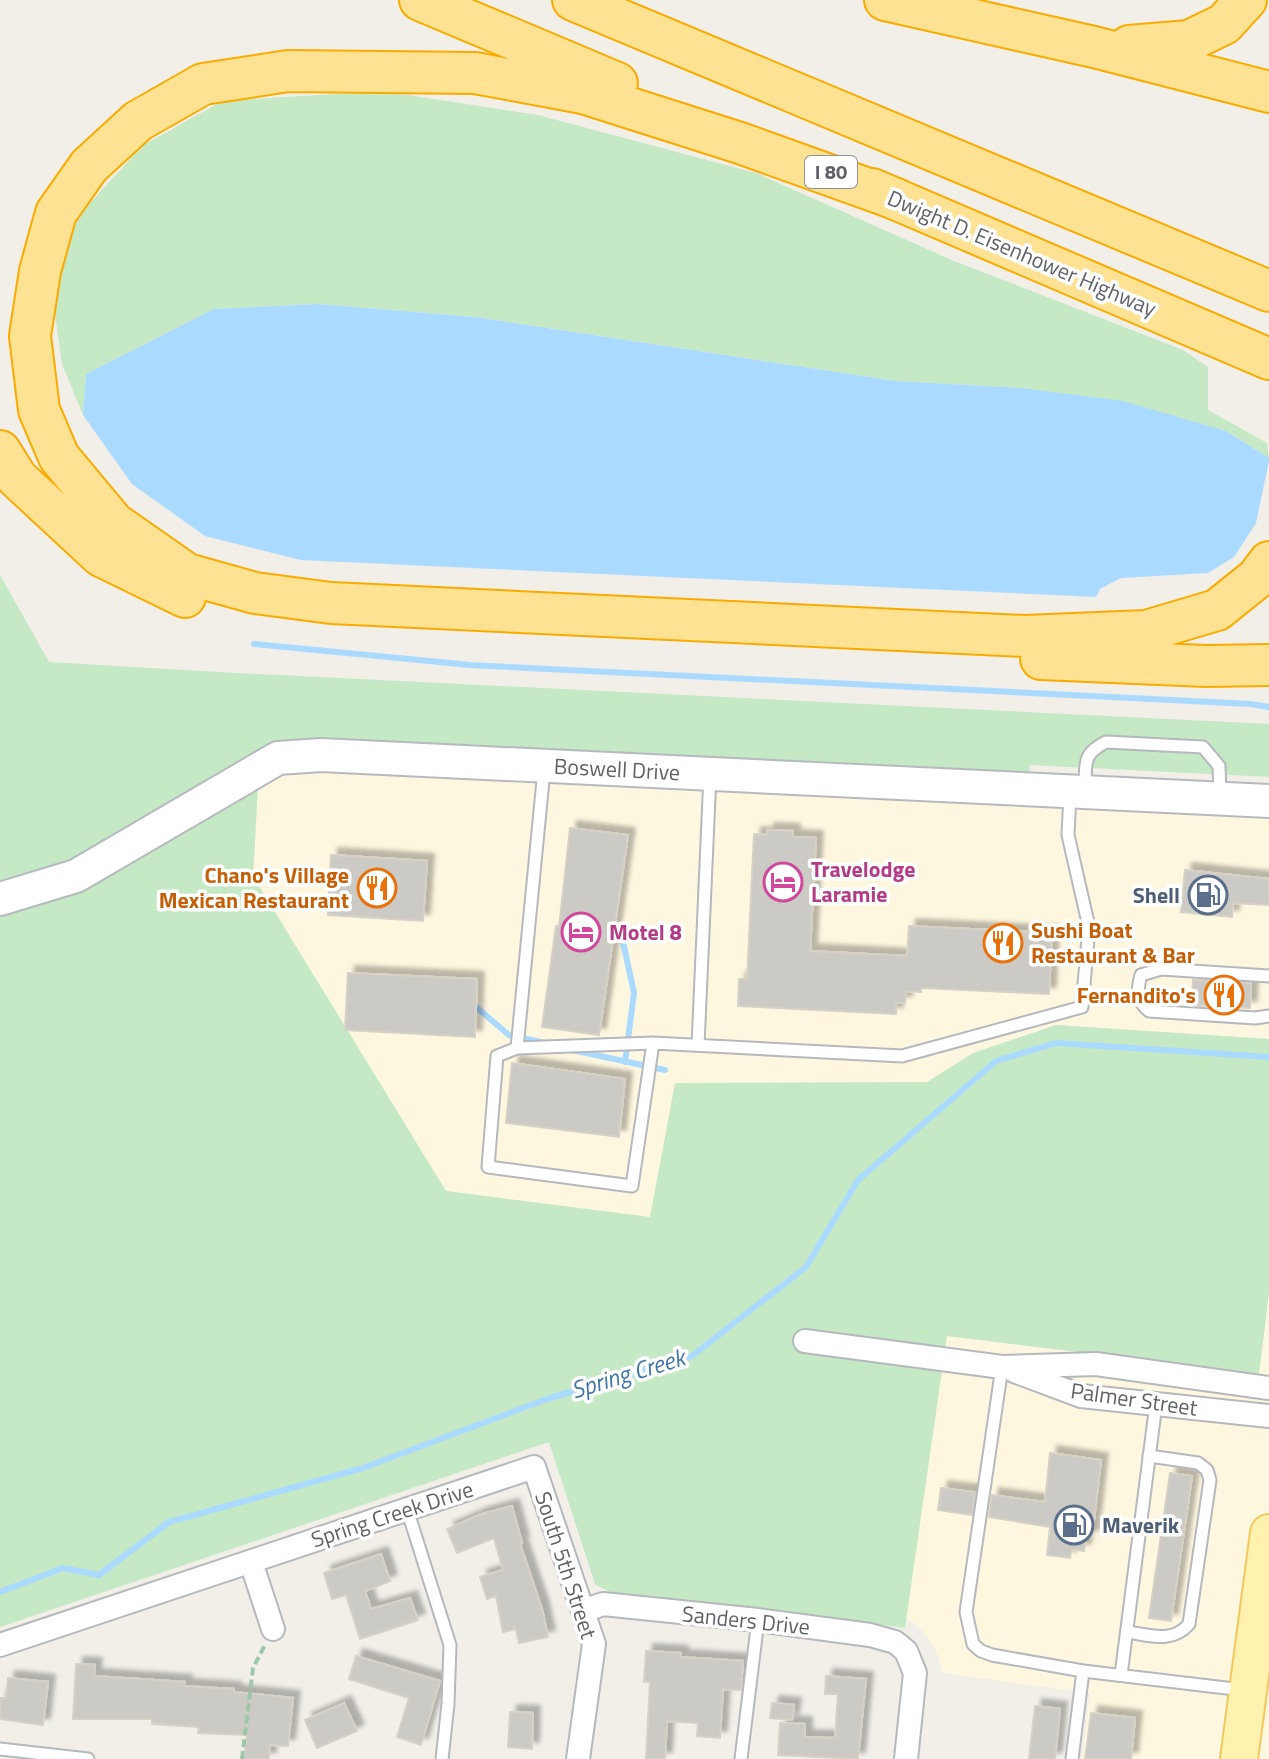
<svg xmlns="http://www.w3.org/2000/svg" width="1269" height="1759" font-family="'Titillium Web',sans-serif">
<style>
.commercial{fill:#fef7e0}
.green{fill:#c5e8c5}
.water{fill:#aadaff}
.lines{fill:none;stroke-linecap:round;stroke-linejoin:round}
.stream{stroke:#aadaff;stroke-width:6}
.building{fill:#cccac5;stroke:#d6d1c6;stroke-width:2;filter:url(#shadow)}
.lane-casing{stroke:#b5b8bc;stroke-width:15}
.street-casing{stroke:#b5b8bc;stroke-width:26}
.secondary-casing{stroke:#b6babf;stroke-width:36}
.primary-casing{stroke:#f2c960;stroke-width:40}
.highway-casing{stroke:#f9ab00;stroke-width:44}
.path{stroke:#9cc7a9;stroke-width:4;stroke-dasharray:8 4;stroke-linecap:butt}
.lane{stroke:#fff;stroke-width:11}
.street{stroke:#fff;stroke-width:22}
.secondary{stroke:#fff;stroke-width:32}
.primary{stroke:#fff2af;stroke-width:36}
.highway{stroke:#fde293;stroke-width:40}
.labels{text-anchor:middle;stroke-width:7;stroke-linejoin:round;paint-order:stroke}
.shield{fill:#fff;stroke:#8f9295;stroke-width:2}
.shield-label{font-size:20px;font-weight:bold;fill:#5f6368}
.street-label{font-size:22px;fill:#5f6368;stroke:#fff}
.hotel-label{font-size:22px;font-weight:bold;fill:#b23c85;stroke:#fff;text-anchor:start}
.food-label{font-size:22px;font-weight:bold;fill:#c56008;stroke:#fff;text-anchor:end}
.service-label{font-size:22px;font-weight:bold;fill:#4e5e75;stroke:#fff;text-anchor:end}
.water-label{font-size:24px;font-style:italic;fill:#4174aa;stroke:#fff}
</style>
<defs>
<filter id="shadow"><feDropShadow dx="7" dy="-7" stdDeviation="2" flood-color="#0004"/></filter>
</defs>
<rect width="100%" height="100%" fill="#f1efe8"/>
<!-- commercial -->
<g class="commercial">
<path d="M259 768 1269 801V1039L1056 1025 973 1053 928 1082 676 1083 650 1217 446 1191 370 1076 253 876Z"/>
<path d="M1269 1293V1759H1082L1090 1693 942 1673 938 1656 931 1642 918 1626 906 1619 947 1336 1259 1374Z"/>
</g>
<!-- green -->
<g class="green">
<path d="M382 91 538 115 756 173 954 261 1183 350 1208 367V410L1267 443 1269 458 1226 431 1021 388 896 381 475 317 318 304 214 309 86 374 83 415 62 364 53 301 77 217 142 146 222 101Z"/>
<path d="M0 575 49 662 218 672 1269 724V777L1030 765 1029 789 259 769 253 876 446 1191 650 1217 675 1083 927 1082 973 1053 1056 1025 1269 1039V1293L1259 1374 947 1336 905 1628C852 1621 799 1612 746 1606 705 1603 627 1606 595 1584L549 1442 0 1627Z"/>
</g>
<!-- water -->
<path class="water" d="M318 304 475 317 896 381 1021 388 1123 401 1226 431 1269 458V461L1256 523 1234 557 1208 573 1121 578 1100 589 1096 597 301 560 205 536 132 484 83 415 86 374 214 309Z"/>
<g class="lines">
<!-- stream -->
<g class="stream">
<path d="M254 644 470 665 1251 704 1269 707"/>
<path d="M622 937 634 993 625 1062"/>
<path d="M476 1007 509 1035 545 1043"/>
<path d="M572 1050 665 1070"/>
<path d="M0 1592 63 1568 99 1575 169 1522 363 1468 547 1399 692 1356 806 1267 858 1180 996 1061 1056 1043 1269 1057"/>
</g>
</g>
<!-- building -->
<g class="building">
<path d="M570 828 628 835 599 1035 542 1027 556 926 559 927Z"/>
<path d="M767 830 793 831V837L816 838 810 951 907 956 909 926 1052 933 1049 994 921 988V992L906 991 905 1003H896V1014L738 1006 739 979H747L754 834 767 835Z"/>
<path d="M331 855 427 861 423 921 328 915Z"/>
<path d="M1185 870 1269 879V905L1233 903 1232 917 1181 912Z"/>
<path d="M348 973 477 979 475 1037 345 1030Z"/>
<path d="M1193 980 1251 983 1250 1008 1192 1005Z"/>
<path d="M512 1063 625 1079 619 1137 506 1123Z"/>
<path d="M1050 1453 1101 1460 1092 1537H1086L1084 1551 1072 1549 1070 1558 1047 1555 1050 1527 989 1517 992 1495 1045 1502Z"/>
<path d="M1170 1473 1192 1476 1171 1621 1149 1618Z"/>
<path d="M941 1488 975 1492 972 1515 938 1510Z"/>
<path d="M512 1506 522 1543 520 1544 542 1609 548 1637 519 1643 516 1629 503 1632 496 1596 487 1599 480 1577 503 1570 494 1538 457 1553 447 1529 482 1514Z"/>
<path d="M381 1554 390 1581 365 1591 371 1609 410 1598 418 1620 360 1639 346 1595 332 1599 324 1573Z"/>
<path d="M646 1651 681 1653V1657L743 1661 741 1690 723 1689 720 1738 697 1736 698 1723 667 1721 665 1759H646L650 1682H644Z"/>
<path d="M356 1656 440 1681 421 1745 397 1737 409 1698 349 1679Z"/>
<path d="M76 1664 95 1665 94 1676 185 1682V1686L234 1689V1692L293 1698 288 1746 270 1745 269 1759H244L247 1735 198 1733 199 1727 152 1724V1719H73Z"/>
<path d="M826 1676 866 1679 858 1759 778 1755 780 1723 805 1724V1737L835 1738 838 1694H825Z"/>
<path d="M8 1678 48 1682 43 1725 0 1719V1698H6Z"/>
<path d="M344 1703 357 1731 317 1748 305 1720Z"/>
<path d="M772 1703 794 1705 792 1720 770 1718Z"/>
<path d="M1035 1706 1060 1709 1055 1759H1029Z"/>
<path d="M510 1712 533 1713 532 1749 508 1747Z"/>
<path d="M1091 1713 1135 1718 1131 1759H1085Z"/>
</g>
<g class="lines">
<defs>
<g id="lane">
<path d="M1085 788C1086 763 1082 754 1106 742L1203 747 1219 766 1220 794"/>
<path d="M1269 976 1161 969 1141 975C1137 989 1136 1001 1149 1011L1255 1018 1269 1016"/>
<path d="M653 1043 632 1186 488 1167 497 1056 517 1048 653 1043 902 1056 1082 1007 1089 927 1068 835 1070 794"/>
<path d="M698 1045 710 775"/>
<path d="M517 1048 544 770"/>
<path d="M1002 1367 966 1612 973 1644 981 1651 992 1655 1083 1671 1243 1690"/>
<path d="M407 1509 450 1645 448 1704 442 1759"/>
<path d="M1127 1632C1150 1635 1172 1644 1189 1624L1210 1480 1207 1470 1198 1463 1149 1456"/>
<path d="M1121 1675 1156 1404"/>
<path d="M0 1749 88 1759"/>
<path d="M741 1759 758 1620"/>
<path d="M1072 1759 1083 1671"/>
</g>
<g id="street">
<path d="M805 1341 1002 1367 1096 1364 1269 1388"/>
<path d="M1014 1371 1081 1396 1269 1416"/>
<path d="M251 1562 273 1629"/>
<path d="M583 1611 603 1604 758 1620 870 1635 895 1642 906 1651 915 1673 906 1759"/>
<path d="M0 1645 534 1467 594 1644 578 1759"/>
</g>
<path id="secondary" d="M0 899 76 876 278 758 321 755 1269 801"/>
<path id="primary" d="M1239 1759 1269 1533"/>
<g id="highway">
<path d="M420 0 617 83"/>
<path d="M573 0 1269 291"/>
<path d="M885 0 1094 47 1269 92"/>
<path d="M1129 46 1189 41 1224 24 1246 0"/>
<path d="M872 189 1269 359"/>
<path d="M896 199 740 143 583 93 475 73 288 71 203 84 138 121 89 166 56 213 40 271 30 336 39 410 59 457 114 523 187 574 255 593 331 603 1025 636 1146 631 1217 610 1257 578 1269 562"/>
<path d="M0 451 17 478 101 556 185 597"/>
<path d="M1041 659 1206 666 1269 665"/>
</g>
</defs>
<!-- lane casing -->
<use href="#lane" class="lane-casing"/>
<!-- street casing -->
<use href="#street" class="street-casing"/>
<!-- secondary casing -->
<use href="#secondary" class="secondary-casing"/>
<!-- primary casing -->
<use href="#primary" class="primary-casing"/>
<!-- highway casing -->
<use href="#highway" class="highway-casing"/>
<!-- path -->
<path class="path" d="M242 1759 253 1668 265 1645"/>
<!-- lane -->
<use href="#lane" class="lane"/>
<!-- street -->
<use href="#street" class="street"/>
<!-- secondary -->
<use href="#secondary" class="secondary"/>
<!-- primary -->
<use href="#primary" class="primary"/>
<!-- highway -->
<use href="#highway" class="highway"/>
</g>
<!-- icons -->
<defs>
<symbol id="hotel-ring" viewBox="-11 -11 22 22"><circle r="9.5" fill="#fff" stroke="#d1479c" stroke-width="1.5"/><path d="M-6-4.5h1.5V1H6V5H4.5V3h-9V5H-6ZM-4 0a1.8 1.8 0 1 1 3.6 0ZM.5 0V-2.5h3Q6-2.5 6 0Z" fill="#d1479c"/></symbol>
<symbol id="restaurant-ring" viewBox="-11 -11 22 22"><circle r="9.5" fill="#fff" stroke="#e8710a" stroke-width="1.5"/><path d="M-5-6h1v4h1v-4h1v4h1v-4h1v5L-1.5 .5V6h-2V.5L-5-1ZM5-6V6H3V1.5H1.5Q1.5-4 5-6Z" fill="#e8710a"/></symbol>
<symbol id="fuel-ring" viewBox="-11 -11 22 22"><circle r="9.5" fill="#fff" stroke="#5c6f8a" stroke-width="1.5"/><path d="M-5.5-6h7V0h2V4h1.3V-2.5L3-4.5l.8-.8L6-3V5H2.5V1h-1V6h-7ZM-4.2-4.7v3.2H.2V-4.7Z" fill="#5c6f8a"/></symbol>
</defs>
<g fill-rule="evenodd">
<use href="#hotel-ring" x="761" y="860" width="44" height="44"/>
<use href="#restaurant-ring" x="355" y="866" width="44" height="44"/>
<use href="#fuel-ring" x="1186" y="873" width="44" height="44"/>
<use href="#hotel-ring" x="559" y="910" width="44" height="44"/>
<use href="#restaurant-ring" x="981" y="921" width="44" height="44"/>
<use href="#restaurant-ring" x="1202" y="973" width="44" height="44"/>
<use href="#fuel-ring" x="1052" y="1503" width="44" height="44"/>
</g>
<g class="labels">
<!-- shield labels -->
<rect class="shield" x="805" y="156" width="52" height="32" rx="6"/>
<g class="shield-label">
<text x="831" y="179">I 80</text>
</g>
<!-- street labels -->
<g class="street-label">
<text transform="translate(1022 253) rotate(23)" y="8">Dwight D. Eisenhower Highway</text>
<text transform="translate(617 769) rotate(3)" y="8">Boswell Drive</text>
<text transform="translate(1134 1399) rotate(8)" y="8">Palmer Street</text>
<text transform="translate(392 1514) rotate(-18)" y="8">Spring Creek Drive</text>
<text transform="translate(566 1565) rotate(72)" y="8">South 5th Street</text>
<text transform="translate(746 1620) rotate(6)" y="8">Sanders Drive</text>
</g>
<!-- hotel labels -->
<g class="hotel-label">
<text x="811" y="877">Travelodge<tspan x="811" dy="25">Laramie</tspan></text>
<text x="609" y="940">Motel 8</text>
</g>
<!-- food labels -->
<g class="food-label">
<text x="349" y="883">Chano's Village<tspan x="349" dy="25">Mexican Restaurant</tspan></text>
<text x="1031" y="938" text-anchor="start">Sushi Boat<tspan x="1031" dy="25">Restaurant &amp; Bar</tspan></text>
<text x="1196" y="1003">Fernandito's</text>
</g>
<!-- service labels -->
<g class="service-label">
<text x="1180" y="903">Shell</text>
<text x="1102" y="1533" text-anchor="start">Maverik</text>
</g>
<!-- water labels -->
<g class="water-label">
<text transform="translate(628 1374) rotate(-17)" y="8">Spring Creek</text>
</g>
</g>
</svg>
